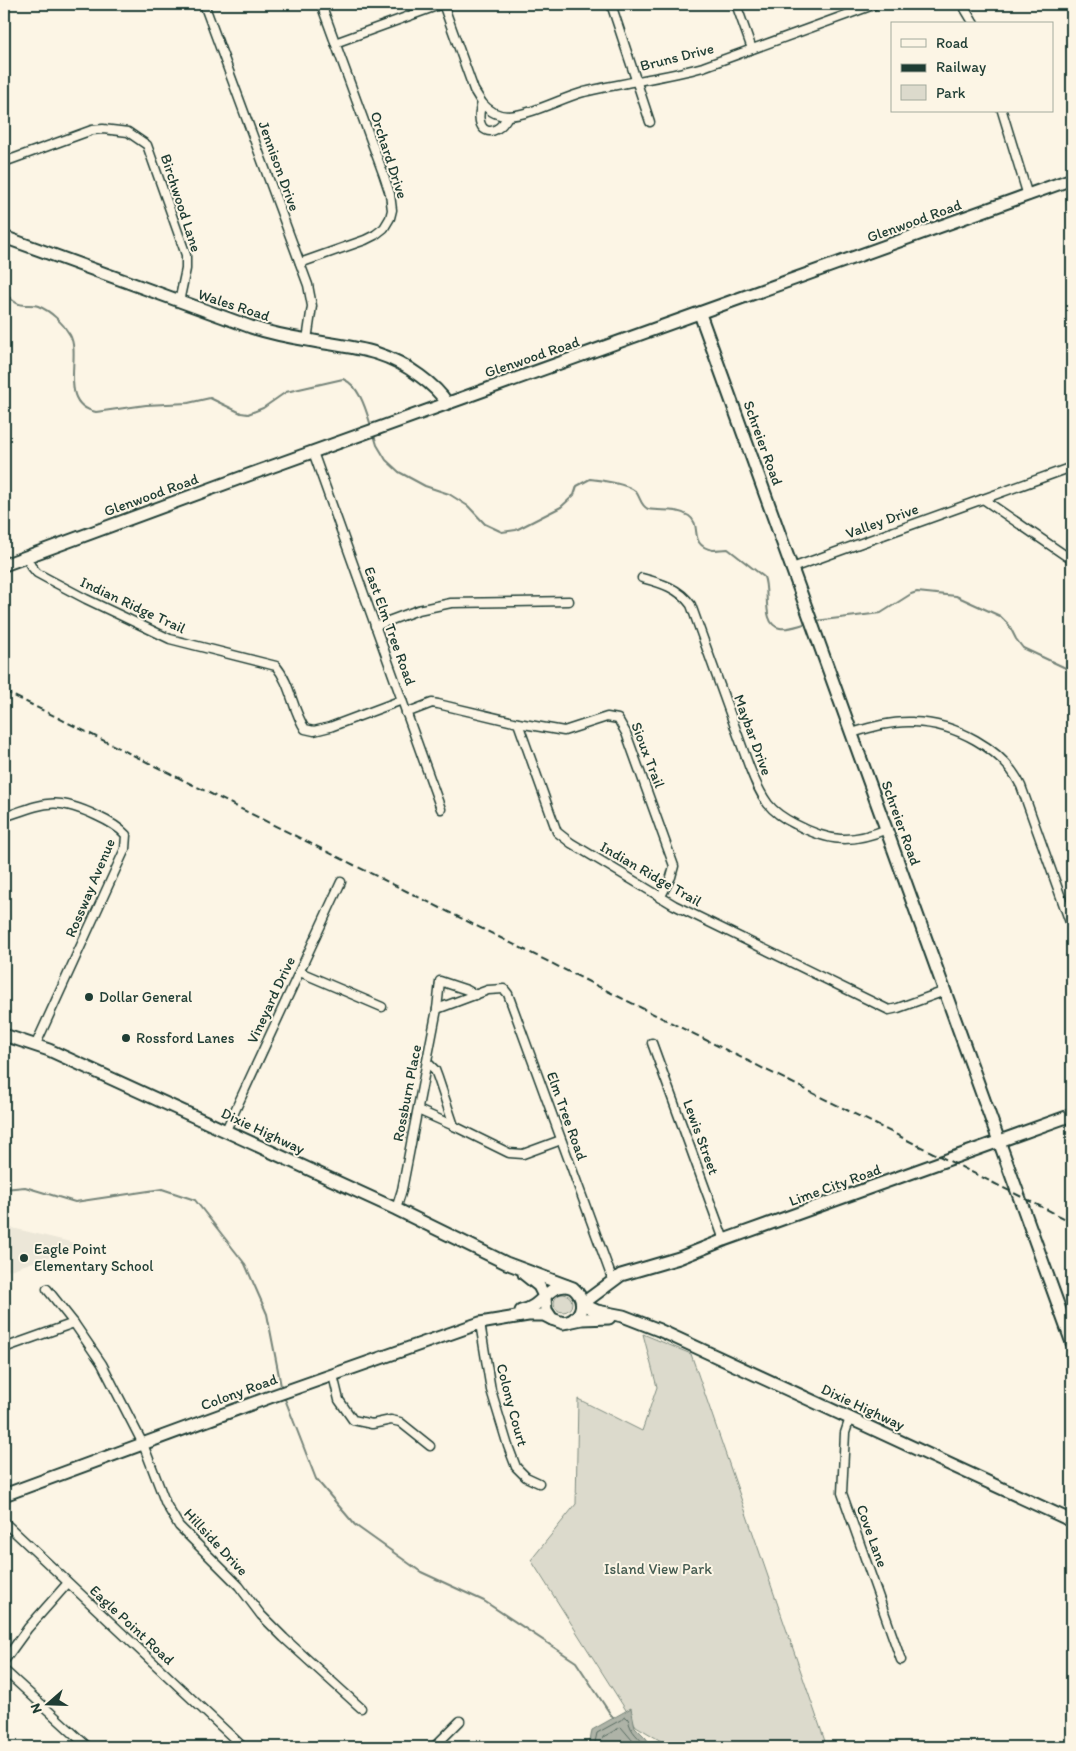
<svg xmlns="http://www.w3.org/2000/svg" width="1076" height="1751" font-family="Itim,sans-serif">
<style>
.built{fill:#ece7d8}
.green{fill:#dcdacc;stroke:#7e8c80}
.water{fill:#aeb3a7;stroke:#758479}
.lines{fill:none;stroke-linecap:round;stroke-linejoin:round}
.shore{stroke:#586c62;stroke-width:1}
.stream{stroke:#758479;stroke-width:2}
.street-casing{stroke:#1f3d34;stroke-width:11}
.secondary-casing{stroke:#1f3d34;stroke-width:15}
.street{stroke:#fcf5e5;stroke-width:8}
.secondary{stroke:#fcf5e5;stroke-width:11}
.rail{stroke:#1f3d34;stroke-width:2;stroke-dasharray:8 4;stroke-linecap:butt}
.poi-dot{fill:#1f3d34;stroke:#fcf5e5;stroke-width:2}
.labels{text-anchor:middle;stroke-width:4;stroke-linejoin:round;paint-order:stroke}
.street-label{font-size:15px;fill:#1f3d34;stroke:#fcf5e5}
.poi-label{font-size:15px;fill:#1f3d34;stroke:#fcf5e5;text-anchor:start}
.park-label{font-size:15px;fill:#455c52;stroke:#fcf5e5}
</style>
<rect width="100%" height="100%" fill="#fcf5e5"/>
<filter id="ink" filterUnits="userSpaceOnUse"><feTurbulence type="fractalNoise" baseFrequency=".02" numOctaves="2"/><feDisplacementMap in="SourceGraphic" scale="10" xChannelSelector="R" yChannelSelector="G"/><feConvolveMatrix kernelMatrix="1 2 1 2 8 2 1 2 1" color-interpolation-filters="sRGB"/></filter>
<g filter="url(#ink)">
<!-- built -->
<path class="built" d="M4 1226 83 1245 4 1272Z"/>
<!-- green -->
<g class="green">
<circle cx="563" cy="1303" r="9"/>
<path d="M643 1334 691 1354 827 1747H671L636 1726 531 1560 576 1504 578 1399 642 1431 657 1387Z"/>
</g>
<!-- water -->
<path class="water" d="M631 1708 635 1727 646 1738 652 1747H589L592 1730Z"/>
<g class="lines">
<!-- shore -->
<g class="shore">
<path d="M594 1747 597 1733 626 1717 628 1719C631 1734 638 1735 646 1747"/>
<path d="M601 1747 603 1737 621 1727 638 1747"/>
</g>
<!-- stream -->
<g class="stream">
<path d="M4 292C8 296 14 303 19 304 25 306 32 304 38 306 51 311 63 323 70 335 82 357 57 404 96 412L146 405 188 403 210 398 241 413 248 414 263 408 286 392 343 379C360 386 366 410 371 426"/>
<path d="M374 435 377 445 386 460 399 472 425 486 449 494 468 506 485 524 502 532 516 530 561 507 574 495 577 486 590 479C601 480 627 484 635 491 640 495 640 506 648 509 661 512 675 507 689 516 703 525 687 545 713 550 718 550 723 549 728 549L764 577C770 591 761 625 780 628 788 630 799 625 808 623"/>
<path d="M815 621 881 613 911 594 917 592 956 596 1000 616 1009 625 1016 639 1023 648 1072 671"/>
<path d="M4 1189 25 1187 75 1202 162 1189 195 1200 245 1264 267 1314 281 1386"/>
<path d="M285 1399 316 1479 355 1525 421 1572 484 1601 576 1662 613 1718"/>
</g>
<defs>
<g id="street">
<path d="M204 4 308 285 312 306 307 340"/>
<path d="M443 4 474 90 482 103C472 132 494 142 508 116"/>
<path d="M611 4 650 122"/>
<path d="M736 4 752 49"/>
<path d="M962 4 974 24"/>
<path d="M335 43 442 4"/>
<path d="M482 103C489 111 497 116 508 116 534 114 559 99 584 92 624 82 664 78 703 67L876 4"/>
<path d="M1002 111 1028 196"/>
<path d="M4 162 92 130 103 129 128 132 147 145 186 255V269L179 302"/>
<path d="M300 263 365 240 375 235 384 228 390 218 392 210 390 194 383 173 321 4"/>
<path d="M313 452 441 809"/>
<path d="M1072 467 983 499 1072 560"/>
<path d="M26 557 31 566 37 573 48 579 86 599 170 639 276 666C291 684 292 709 305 729L314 731 330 727 402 700"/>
<path d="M792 568 983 499"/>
<path d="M642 578C661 583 679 588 691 605L749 766C754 779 759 792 768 804 775 813 785 819 795 824 829 842 851 844 887 829"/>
<path d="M375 626 418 610 451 603 569 601"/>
<path d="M406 713 432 703 438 704 518 723 557 832 571 843 674 905 889 1010 898 1008 945 991"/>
<path d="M518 723 564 731 607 717 618 719 626 733 674 866 671 877 660 898"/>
<path d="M852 733C871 727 892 721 913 722 954 723 1003 748 1021 786L1072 928"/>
<path d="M4 817C45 803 55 796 97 816 108 821 118 826 126 835L125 849 36 1044"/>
<path d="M300 972 382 1007"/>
<path d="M437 1009 488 990 504 989 508 994 613 1281"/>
<path d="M652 1043 724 1240"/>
<path d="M427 1062 435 1070 438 1078 454 1126 509 1153 523 1154 561 1140"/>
<path d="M418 1110 454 1126"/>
<path d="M226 1130 341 882"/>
<path d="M396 1209 402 1190 437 1009 440 981 467 990 476 995"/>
<path d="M47 1289 74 1323 102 1364 143 1444 166 1504 179 1526 239 1586 261 1615 284 1638 361 1708"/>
<path d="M480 1323 491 1390 508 1446 516 1467 526 1477 539 1483"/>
<path d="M4 1348 74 1323"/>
<path d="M333 1375 339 1400 353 1420 372 1424 391 1420 400 1422 430 1446"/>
<path d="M850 1418 845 1433 842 1493 901 1660"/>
<path d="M4 1522 243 1747"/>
<path d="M4 1661 28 1628 67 1584"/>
<path d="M4 1670 88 1747"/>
<path d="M434 1747 460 1721"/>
</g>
<g id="secondary">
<path d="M4 237 251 327C270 333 289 337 308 340 352 348 383 348 420 376 431 384 440 392 447 403"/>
<path d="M700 314 1072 1343"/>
<path d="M4 565 251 474 1072 179"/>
<path d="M4 1035 49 1050 396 1209 506 1263 573 1288C586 1299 584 1314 569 1322"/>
<path d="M524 1274 539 1286 545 1298 546 1310 552 1319 563 1323 582 1319 609 1318"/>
<path d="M582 1304 597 1311 623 1316 659 1330 1072 1521"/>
<path d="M582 1304 621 1275 679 1258 724 1240 1072 1115"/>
<path d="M521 1311C543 1307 546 1285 567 1286"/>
<path d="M4 1495 270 1397 480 1323 528 1315H544L552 1319"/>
</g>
</defs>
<!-- street casing -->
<use href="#street" class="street-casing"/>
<!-- secondary casing -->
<use href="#secondary" class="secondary-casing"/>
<!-- street -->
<use href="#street" class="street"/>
<!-- secondary -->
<use href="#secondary" class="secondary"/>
<!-- rail -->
<g class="rail">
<path d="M1067 4 1072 19"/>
<path d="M4 691 1072 1222"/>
</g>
</g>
</g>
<!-- markers -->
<g class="poi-dot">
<circle cx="89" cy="997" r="5"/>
<circle cx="126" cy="1038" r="5"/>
<circle cx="24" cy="1258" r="5"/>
</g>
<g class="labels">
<!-- street labels -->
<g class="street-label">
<text transform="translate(677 57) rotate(-14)" y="5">Bruns Drive</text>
<text transform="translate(389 155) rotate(72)" y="5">Orchard Drive</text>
<text transform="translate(279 166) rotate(70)" y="5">Jennison Drive</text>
<text transform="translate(181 203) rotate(72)" y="5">Birchwood Lane</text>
<text transform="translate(914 221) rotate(-20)" y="5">Glenwood Road</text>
<text transform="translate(234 305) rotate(18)" y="5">Wales Road</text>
<text transform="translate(532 357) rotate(-19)" y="5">Glenwood Road</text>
<text transform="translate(763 443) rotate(70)" y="5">Schreier Road</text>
<text transform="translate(151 495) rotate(-20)" y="5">Glenwood Road</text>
<text transform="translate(882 521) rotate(-20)" y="5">Valley Drive</text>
<text transform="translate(133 605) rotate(25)" y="5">Indian Ridge Trail</text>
<text transform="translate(390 626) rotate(70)" y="5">East Elm Tree Road</text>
<text transform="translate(753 735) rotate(70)" y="5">Maybar Drive</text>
<text transform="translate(648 755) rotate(69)" y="5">Sioux Trail</text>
<text transform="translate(901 823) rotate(70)" y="5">Schreier Road</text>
<text transform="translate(651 874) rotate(30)" y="5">Indian Ridge Trail</text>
<text transform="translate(90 888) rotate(-67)" y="5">Rossway Avenue</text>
<text transform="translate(271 1000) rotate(-65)" y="5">Vineyard Drive</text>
<text transform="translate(407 1093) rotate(-79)" y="5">Rossburn Place</text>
<text transform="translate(567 1116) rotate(70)" y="5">Elm Tree Road</text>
<text transform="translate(263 1131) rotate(25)" y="5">Dixie Highway</text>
<text transform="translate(701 1137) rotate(70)" y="5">Lewis Street</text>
<text transform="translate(835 1185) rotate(-20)" y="5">Lime City Road</text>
<text transform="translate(239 1392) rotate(-20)" y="5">Colony Road</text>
<text transform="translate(512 1405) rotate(75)" y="5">Colony Court</text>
<text transform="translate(863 1407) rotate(25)" y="5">Dixie Highway</text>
<text transform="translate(872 1536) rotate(70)" y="5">Cove Lane</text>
<text transform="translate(216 1542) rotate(47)" y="5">Hillside Drive</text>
<text transform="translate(132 1625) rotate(43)" y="5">Eagle Point Road</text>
</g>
<!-- poi labels -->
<g class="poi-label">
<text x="99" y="1002">Dollar General</text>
<text x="136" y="1043">Rossford Lanes</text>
<text x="34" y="1254">Eagle Point<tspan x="34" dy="17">Elementary School</tspan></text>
</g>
<!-- park labels -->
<g class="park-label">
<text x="658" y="1574">Island View Park</text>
</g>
</g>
<!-- margin -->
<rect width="1076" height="1751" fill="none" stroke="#fcf5e5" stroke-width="20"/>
<rect x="10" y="10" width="1056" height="1731" fill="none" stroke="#1f3d34" stroke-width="2" filter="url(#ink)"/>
<!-- legend -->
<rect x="891" y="22" width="162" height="90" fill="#fcf5e5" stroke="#a4ab9e"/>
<rect x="901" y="39" width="25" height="8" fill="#fcf5e5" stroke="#a4ab9e"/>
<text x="936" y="48" font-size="15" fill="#1f3d34">Road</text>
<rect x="901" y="64" width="25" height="8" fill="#1f3d34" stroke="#a4ab9e"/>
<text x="936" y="72" font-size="15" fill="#1f3d34">Railway</text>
<rect x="901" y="85" width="25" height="15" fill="#dcdacc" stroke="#a4ab9e"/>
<text x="936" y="98" font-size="15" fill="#1f3d34">Park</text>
<!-- north arrow -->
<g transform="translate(48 1704) rotate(250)" stroke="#fcf5e5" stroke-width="4" paint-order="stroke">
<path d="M0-4L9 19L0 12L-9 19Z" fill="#1f3d34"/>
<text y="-8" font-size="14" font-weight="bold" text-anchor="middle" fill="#1f3d34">N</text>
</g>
</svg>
